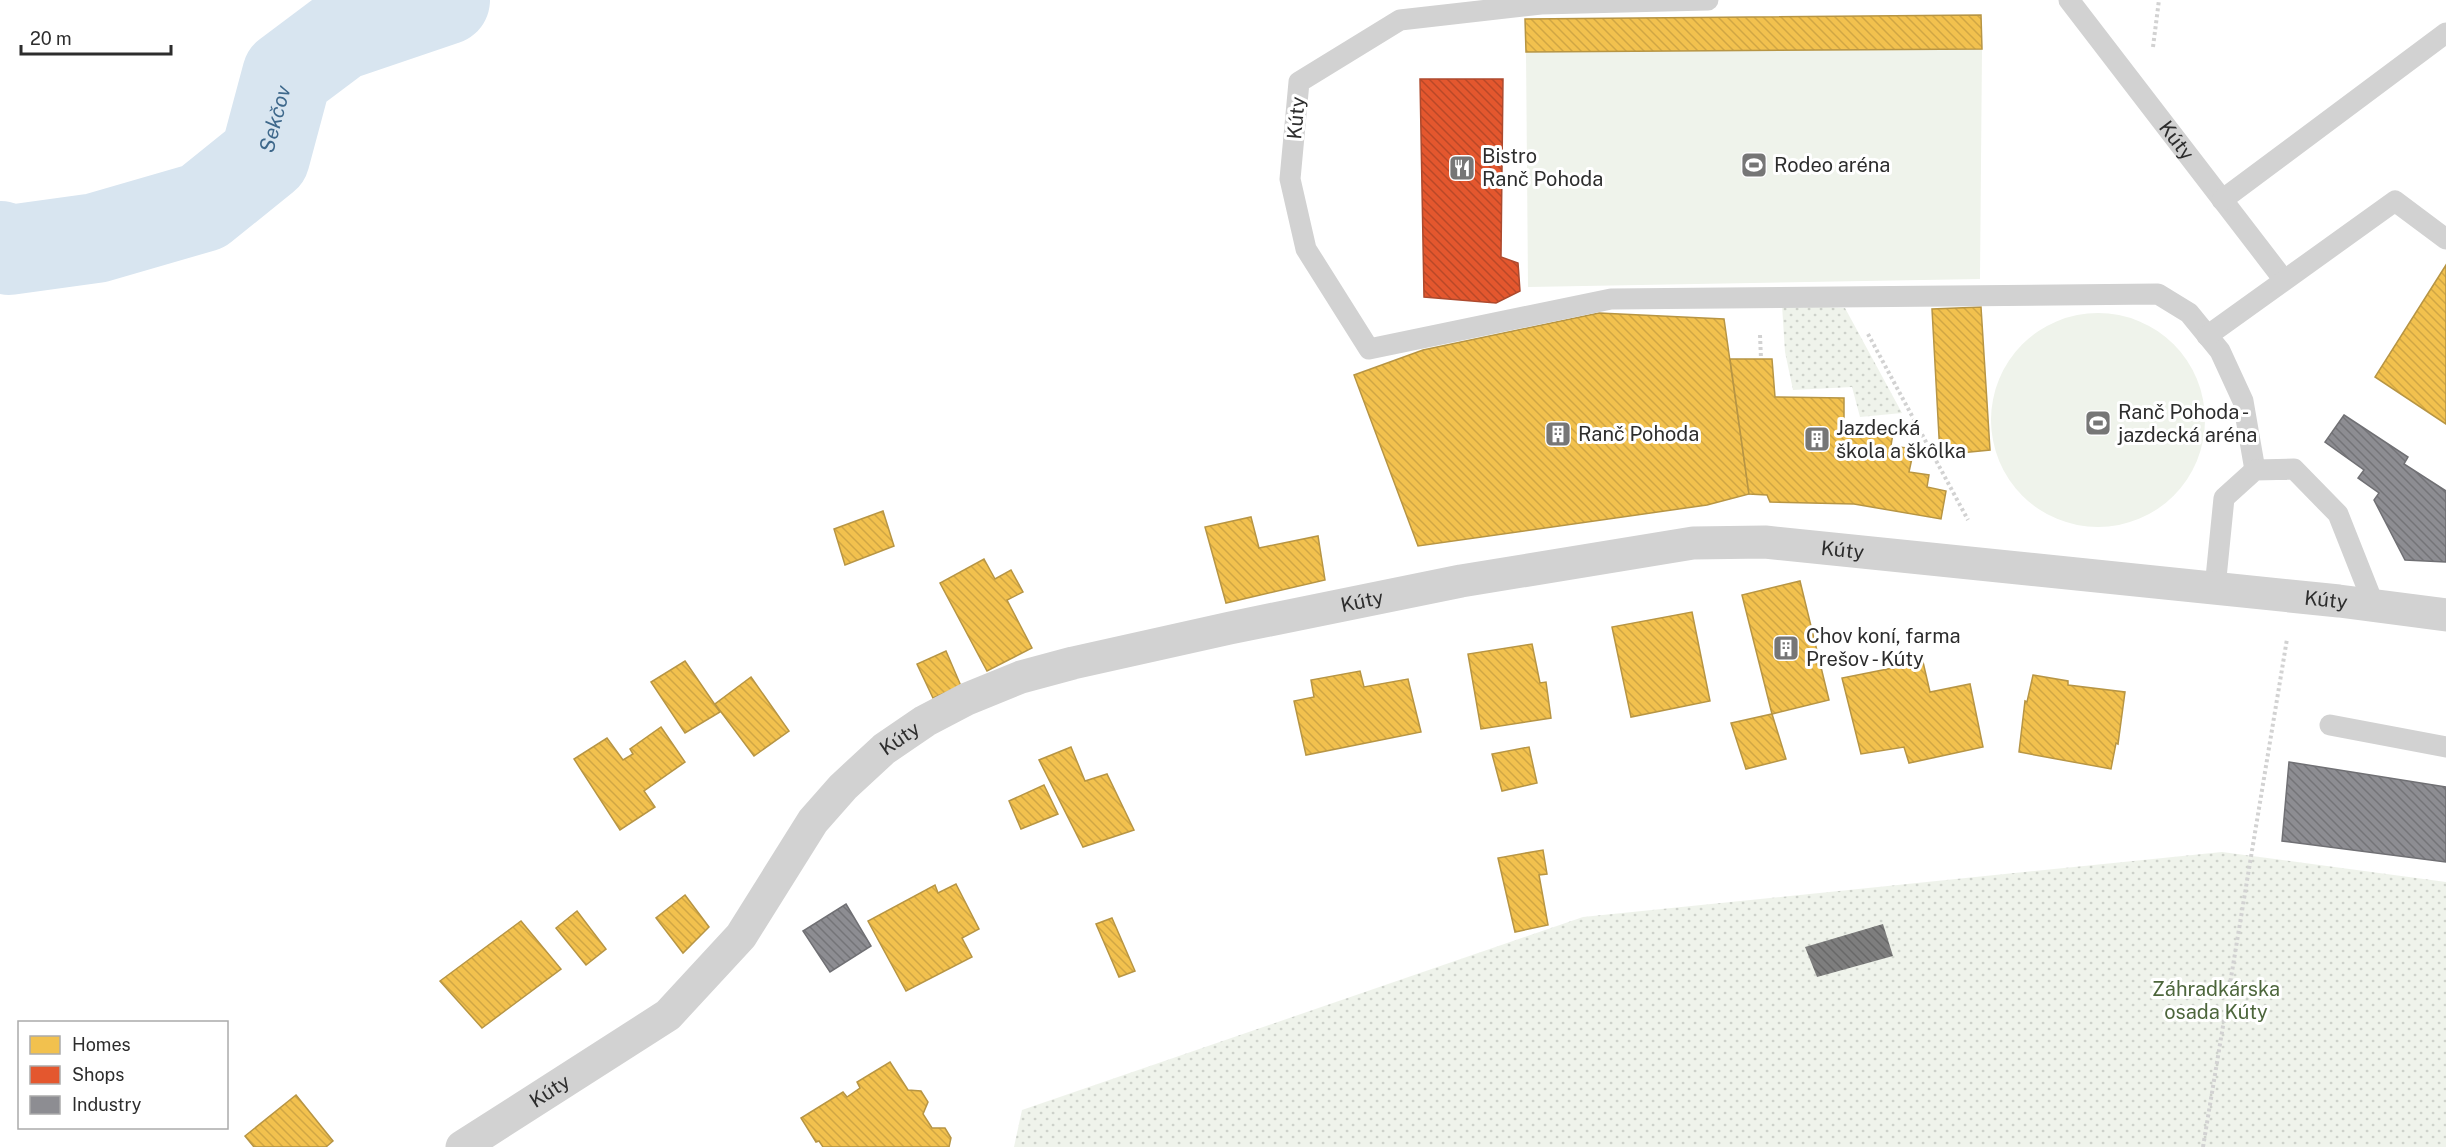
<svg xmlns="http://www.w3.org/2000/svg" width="2446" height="1147" font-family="'Public Sans',sans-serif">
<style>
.grass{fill:#eff3eb}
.park{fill:url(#park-dots)}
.homes{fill:url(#homes-back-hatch);stroke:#b79544;stroke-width:1.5}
.shops{fill:url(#shops-back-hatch);stroke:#ad4a2e;stroke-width:1.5}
.industry{fill:url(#industry-back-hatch);stroke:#707074;stroke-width:1.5}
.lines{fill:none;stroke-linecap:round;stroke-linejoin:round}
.river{stroke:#d8e5f0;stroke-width:90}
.building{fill:url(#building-back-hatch)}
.path{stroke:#d2d2d2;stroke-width:4;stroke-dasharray:3 3;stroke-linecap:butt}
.lane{stroke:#d2d2d2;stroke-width:21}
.street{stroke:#d2d2d2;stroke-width:33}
.labels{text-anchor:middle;stroke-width:6;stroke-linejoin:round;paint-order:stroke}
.street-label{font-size:20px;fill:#2d2d2d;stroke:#fff}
.poi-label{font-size:20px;fill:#2d2d2d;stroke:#fff;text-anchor:start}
.park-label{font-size:20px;fill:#4d663c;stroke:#fff}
.water-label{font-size:21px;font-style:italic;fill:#3e688b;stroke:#fff}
</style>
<defs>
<pattern id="park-dots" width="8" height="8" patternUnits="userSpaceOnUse" patternTransform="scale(1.5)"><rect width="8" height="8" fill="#eff3eb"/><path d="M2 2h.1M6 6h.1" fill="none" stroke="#cdd1ca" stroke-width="1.8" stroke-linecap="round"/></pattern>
<pattern id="homes-back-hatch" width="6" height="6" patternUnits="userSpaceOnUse" patternTransform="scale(1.5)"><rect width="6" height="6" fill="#f2c14e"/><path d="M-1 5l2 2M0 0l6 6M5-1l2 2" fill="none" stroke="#d0a644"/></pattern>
<pattern id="shops-back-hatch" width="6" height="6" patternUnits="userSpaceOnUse" patternTransform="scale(1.5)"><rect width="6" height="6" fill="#e4572e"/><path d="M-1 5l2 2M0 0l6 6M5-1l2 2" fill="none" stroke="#b94828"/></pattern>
<pattern id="industry-back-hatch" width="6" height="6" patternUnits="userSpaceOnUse" patternTransform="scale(1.5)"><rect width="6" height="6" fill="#8d8d92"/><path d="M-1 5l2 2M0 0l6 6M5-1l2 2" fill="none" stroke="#747478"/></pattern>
<pattern id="building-back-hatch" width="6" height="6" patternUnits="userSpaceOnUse" patternTransform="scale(1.5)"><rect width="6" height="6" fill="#7e7e7e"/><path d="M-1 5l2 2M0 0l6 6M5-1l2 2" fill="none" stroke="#686868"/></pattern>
</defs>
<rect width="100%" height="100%" fill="#fff"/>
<!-- grass -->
<g class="grass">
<path d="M1982 49 1980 279 1528 287 1526 52Z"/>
<circle cx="2098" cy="420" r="107"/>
</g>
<!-- park -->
<g class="park">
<path d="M1782 305 1845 308 1902 413 1860 417 1852 387 1793 390 1785 352Z"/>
<path d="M2222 852 2446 882V1147H1014L1022 1110 1583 917Z"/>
</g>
<!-- homes -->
<g class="homes">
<path d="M1981 15 1982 49 1526 52 1525 19Z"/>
<path d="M2446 265V424L2375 377Z"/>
<path d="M1981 307 1990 450 1940 455 1932 309Z"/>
<path d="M1599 313 1724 319 1749 494 1707 505 1418 546 1354 375 1423 350Z"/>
<path d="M1730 359H1772L1775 397 1844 398V427L1893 433 1891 446 1914 449 1909 472 1929 475 1927 487 1946 491 1941 519 1854 504 1770 502 1767 495 1749 494Z"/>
<path d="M883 511 894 546 845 565 834 529Z"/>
<path d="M1251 517 1259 548 1318 536 1325 580 1226 603 1205 527Z"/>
<path d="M984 559 995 579 1011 570 1023 592 1007 600 1032 648 987 671 940 583Z"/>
<path d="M1800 581 1829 700 1772 714 1742 595Z"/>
<path d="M1692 612 1710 701 1631 717 1612 627Z"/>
<path d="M1532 644 1540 683 1546 682 1551 718 1481 729 1468 654Z"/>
<path d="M946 651 961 686 933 698 917 664Z"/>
<path d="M685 661 720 712 685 733 651 682Z"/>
<path d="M1923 662 1930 692 1970 684 1983 747 1909 763 1904 747 1861 754 1842 678Z"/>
<path d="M1360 671 1364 687 1408 679 1421 732 1306 755 1294 701 1314 697 1311 680Z"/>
<path d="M2033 675 2068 681V685L2125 692 2118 744 2116 743 2111 769 2019 752 2025 701 2027 702Z"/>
<path d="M751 677 789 731 754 756 715 704Z"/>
<path d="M1772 714 1786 759 1746 769 1731 723Z"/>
<path d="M661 727 685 762 644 791 655 807 620 830 574 759 607 738 623 760 633 754 630 749Z"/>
<path d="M1071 747 1085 781 1107 774 1134 830 1083 847 1039 760Z"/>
<path d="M1529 747 1537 783 1502 791 1492 754Z"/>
<path d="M1044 785 1058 814 1021 829 1009 801Z"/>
<path d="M1543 850 1547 874 1539 875 1548 925 1515 932 1498 858Z"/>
<path d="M956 884 979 929 962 938 972 957 906 991 868 921 935 885 938 893Z"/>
<path d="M685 895 709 927 683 953 656 918Z"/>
<path d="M577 911 606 949 586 965 556 928Z"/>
<path d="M1112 918 1135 971 1119 977 1096 924Z"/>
<path d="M521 921 561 969 482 1028 440 981Z"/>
<path d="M890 1062 908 1090 921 1091 928 1102 923 1114 932 1128H945L951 1138 949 1147H823L819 1141 816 1142 801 1118 843 1092 847 1097 860 1088 857 1082Z"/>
<path d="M296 1095 333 1141 326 1147H254L245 1136Z"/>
</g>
<!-- shops -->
<path class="shops" d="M1420 79H1503L1501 257 1518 263 1520 291 1496 303 1424 297Z"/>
<!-- industry -->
<g class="industry">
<path d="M2344 415 2408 457 2404 464 2446 491V562L2405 560 2374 500 2379 493 2358 478 2364 470 2325 442Z"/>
<path d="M2289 762 2446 787V862L2282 841Z"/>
<path d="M846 904 871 946 830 972 803 931Z"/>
</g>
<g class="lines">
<!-- river -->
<path class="river" id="s1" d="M0 246 9 250 96 238 203 207 265 157 287 75 339 36 445 0"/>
</g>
<!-- building -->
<path class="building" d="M1883 924 1893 956 1817 977 1805 947Z"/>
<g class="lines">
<!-- path -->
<g class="path">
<path d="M2153 47 2159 0"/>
<path d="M1868 334 1968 520"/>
<path d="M1760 335 1761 359"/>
<path d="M2203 1147 2287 639"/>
</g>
<!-- lane -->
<g class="lane">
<path d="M1708 0 1541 4 1400 20 1299 82 1290 179 1306 249 1369 349 1611 299 2158 294 2189 313 2220 351 2243 401 2255 470"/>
<path id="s2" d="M2069 0 2284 280"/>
<path d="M2222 200 2446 33"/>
<path d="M2207 336 2395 201 2446 239"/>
<path d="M2215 588 2224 498 2255 470 2294 469 2338 514 2374 605"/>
<path d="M2330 725 2446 747"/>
</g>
<!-- street -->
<path class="street" id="s3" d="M462 1147 668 1015 741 936 813 821 843 787 884 749 925 721 967 699 1021 677 1073 663 1230 628 1461 581 1693 543 1765 542 2339 601 2446 615"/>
</g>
<!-- icons -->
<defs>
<symbol id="stadium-square" viewBox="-11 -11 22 22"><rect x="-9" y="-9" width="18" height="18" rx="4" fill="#767676" stroke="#fff"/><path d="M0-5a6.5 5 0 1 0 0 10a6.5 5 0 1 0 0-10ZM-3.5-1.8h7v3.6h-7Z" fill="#fff"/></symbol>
<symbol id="restaurant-square" viewBox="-11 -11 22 22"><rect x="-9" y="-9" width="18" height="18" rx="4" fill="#767676" stroke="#fff"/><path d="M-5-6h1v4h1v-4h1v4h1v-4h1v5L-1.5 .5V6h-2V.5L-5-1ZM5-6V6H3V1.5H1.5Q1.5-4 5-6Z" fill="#fff"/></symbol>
<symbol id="building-square" viewBox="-11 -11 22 22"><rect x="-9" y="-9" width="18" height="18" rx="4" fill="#767676" stroke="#fff"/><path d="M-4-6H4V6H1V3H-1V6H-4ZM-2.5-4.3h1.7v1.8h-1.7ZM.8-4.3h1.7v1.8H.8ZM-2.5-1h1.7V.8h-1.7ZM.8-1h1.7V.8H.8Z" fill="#fff"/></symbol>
</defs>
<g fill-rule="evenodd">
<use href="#stadium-square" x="1739" y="150" width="30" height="30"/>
<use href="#restaurant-square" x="1447" y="153" width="30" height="30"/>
<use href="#stadium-square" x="2083" y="408" width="30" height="30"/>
<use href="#building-square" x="1543" y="419" width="30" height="30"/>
<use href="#building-square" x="1802" y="424" width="30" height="30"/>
<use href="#building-square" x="1771" y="633" width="30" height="30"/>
</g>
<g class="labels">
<!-- street labels -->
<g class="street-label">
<text transform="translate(1296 118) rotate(-85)" y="7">Kúty</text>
<text dy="7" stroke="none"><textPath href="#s2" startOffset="177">Kúty</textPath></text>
<text dy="7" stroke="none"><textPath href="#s3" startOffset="1580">Kúty</textPath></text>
<text dy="7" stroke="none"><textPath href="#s3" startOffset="2066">Kúty</textPath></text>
<text dy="7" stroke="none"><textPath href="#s3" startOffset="1094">Kúty</textPath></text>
<text dy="7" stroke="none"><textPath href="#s3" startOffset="608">Kúty</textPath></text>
<text dy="7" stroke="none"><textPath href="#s3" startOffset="104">Kúty</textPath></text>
</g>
<!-- poi labels -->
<g class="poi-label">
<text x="1482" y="163">Bistro<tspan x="1482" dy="23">Ranč Pohoda</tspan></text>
<text x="1774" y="172">Rodeo aréna</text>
<text x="2118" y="419">Ranč Pohoda -<tspan x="2118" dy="23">jazdecká aréna</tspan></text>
<text x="1836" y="435">Jazdecká<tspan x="1836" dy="23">škola a škôlka</tspan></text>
<text x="1578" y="441">Ranč Pohoda</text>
<text x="1806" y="643">Chov koní, farma<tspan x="1806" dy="23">Prešov - Kúty</tspan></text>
</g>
<!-- park labels -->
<g class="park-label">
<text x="2216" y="996">Záhradkárska<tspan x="2216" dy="23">osada Kúty</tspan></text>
</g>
<!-- water labels -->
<g class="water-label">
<text dy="7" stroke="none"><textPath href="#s1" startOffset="328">Sekčov</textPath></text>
</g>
</g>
<!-- legend -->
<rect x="18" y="1021" width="210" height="108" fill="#ffffff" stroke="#ababab" stroke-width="1.5"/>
<rect x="30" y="1036" width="30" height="18" fill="#f2c14e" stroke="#ababab" stroke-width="1.5"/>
<text x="72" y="1051" font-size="18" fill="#2d2d2d">Homes</text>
<rect x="30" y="1066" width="30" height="18" fill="#e4572e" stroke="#ababab" stroke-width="1.5"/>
<text x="72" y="1081" font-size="18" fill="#2d2d2d">Shops</text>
<rect x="30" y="1096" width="30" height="18" fill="#8d8d92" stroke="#ababab" stroke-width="1.5"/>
<text x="72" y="1111" font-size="18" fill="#2d2d2d">Industry</text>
<!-- scale -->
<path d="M21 45v9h150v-9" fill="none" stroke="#2d2d2d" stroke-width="3"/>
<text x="30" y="45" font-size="18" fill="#2d2d2d" stroke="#ffffff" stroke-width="4.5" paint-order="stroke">20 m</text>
</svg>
